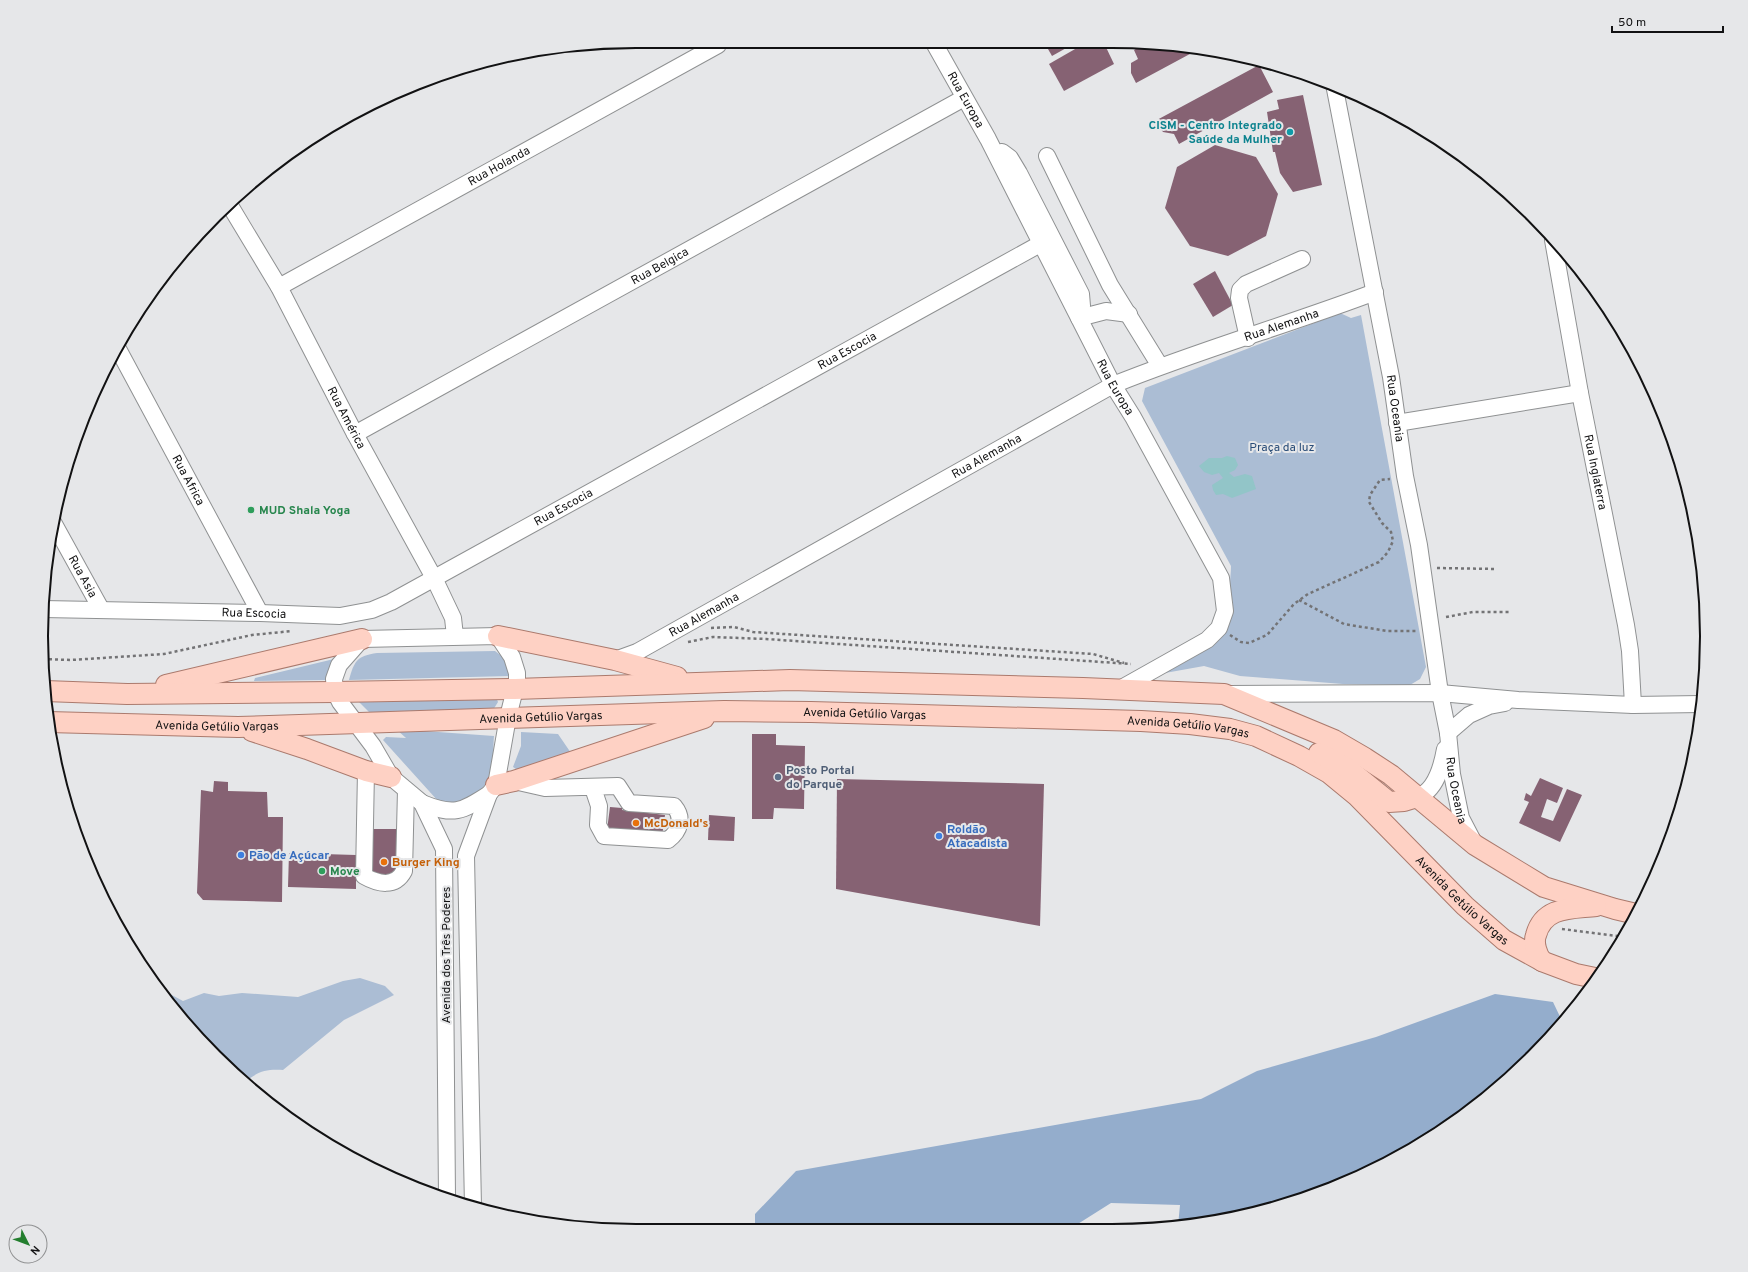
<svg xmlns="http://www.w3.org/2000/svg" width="1748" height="1272" font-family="Overpass,sans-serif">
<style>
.green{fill:#abbdd4}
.forest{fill:#94adcc}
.water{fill:#92c5c8}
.building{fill:#866273}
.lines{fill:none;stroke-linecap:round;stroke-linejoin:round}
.minor-casing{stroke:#8f9192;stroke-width:18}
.major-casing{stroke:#ab7a6d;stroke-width:22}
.path{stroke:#737375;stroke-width:2.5;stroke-dasharray:3 3;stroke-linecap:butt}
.minor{stroke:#fff;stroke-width:16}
.major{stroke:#fed1c4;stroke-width:20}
.culture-dot{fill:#0f9aa8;stroke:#e6e7e9;stroke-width:1.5}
.leisure-dot{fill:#2e9e5b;stroke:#e6e7e9;stroke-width:1.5}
.service-dot{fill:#5c6f8a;stroke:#e6e7e9;stroke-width:1.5}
.food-dot{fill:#e8710a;stroke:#e6e7e9;stroke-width:1.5}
.shop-dot{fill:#3f7fe0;stroke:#e6e7e9;stroke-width:1.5}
.labels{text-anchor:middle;stroke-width:4;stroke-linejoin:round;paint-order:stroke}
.street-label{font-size:12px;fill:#121213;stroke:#e6e7e9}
.culture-label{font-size:12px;font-weight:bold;fill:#0d838f;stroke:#e6e7e9;text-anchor:end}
.park-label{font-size:12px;fill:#2a4d78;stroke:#e6e7e9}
.leisure-label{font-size:12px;font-weight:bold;fill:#27864d;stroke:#e6e7e9;text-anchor:start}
.service-label{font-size:12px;font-weight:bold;fill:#4e5e75;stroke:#e6e7e9;text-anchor:start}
.food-label{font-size:12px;font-weight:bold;fill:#c56008;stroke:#e6e7e9;text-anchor:start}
.shop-label{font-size:12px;font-weight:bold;fill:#366cbe;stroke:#e6e7e9;text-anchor:start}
.rim{fill:none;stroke:#121213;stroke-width:2}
</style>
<rect width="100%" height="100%" fill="#e6e7e9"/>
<!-- green -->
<g class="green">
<path d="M1340 313 1351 318 1361 315 1426 667 1420 679 1410 685 1343 684 1240 676 1204 666 1165 673C1195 657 1228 641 1232 603 1233 597 1230 591 1230 585 1230 579 1231 572 1231 566L1142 401 1145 388Z"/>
<path d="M495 651 503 657 510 676 349 680C354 661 357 656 377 653Z"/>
<path d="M334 659 325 680 254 681 255 678Z"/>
<path d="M496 697 498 702 493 710 370 713 359 702Z"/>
<path d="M396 729 494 736C493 746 494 767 490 776 481 797 460 806 438 801L383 740 386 737 406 738Z"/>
<path d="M521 732 558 734 571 753 519 771 513 767 521 746Z"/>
<path d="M360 978 385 986 394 995 344 1020 283 1070C264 1069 258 1072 243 1083L164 998 157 987 183 1001 204 993 219 996 242 993 298 997 343 981Z"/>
</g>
<!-- forest -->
<path class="forest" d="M1495 994 1553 1002 1563 1023 1474 1108 1410 1151 1340 1186 1266 1211 1190 1226H1178L1180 1205 1111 1203 1073 1227 755 1229V1214L796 1171 1201 1099 1257 1071 1376 1037Z"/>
<!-- water -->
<path class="water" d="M1227 456 1235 458 1238 465 1235 470 1229 473 1234 477 1245 474 1252 476 1256 489 1232 498 1223 494 1216 495 1213 490 1212 485 1223 478 1219 473 1212 475 1204 472 1199 466 1209 458H1222Z"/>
<!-- building -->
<g class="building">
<path d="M1065 41 1068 47 1052 56 1044 42Z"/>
<path d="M1089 41H1103L1114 64 1064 91 1049 64Z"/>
<path d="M1147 43 1189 46 1201 48 1136 83 1131 73V63L1138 59 1134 50Z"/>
<path d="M1259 65 1273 92 1179 144 1174 134 1163 132 1155 121Z"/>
<path d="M1303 95 1322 185 1293 192 1280 173 1275 152H1273L1267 112 1279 109 1277 100Z"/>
<path d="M1215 145 1256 157 1278 194 1266 236 1228 256 1190 246 1165 208 1177 167Z"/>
<path d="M1215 271 1233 305 1213 317 1193 284Z"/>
<path d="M752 734H776V745L805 746 804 809 774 808 773 819H752Z"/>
<path d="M1540 778 1563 788 1557 803 1547 799 1541 817 1553 821 1567 789 1582 795 1560 842 1519 823 1529 802 1524 800 1526 793 1531 796Z"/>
<path d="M837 779 1044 784 1040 926 836 889Z"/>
<path d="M214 781 228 782V791L267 792 268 817H283L282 902 203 900 197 893 201 790 213 792Z"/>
<path d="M610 807 622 808V810L665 815 662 836 607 830Z"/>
<path d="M709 815 735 817 734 841 708 840Z"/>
<path d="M372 829H398L397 875 386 876 371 874Z"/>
<path d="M289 853 356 855V889L288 887Z"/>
</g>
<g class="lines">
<defs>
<g id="minor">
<path id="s1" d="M934 43 988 139 1113 385 1133 417 1221 578 1225 611 1219 628 1207 640 1118 690"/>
<path id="s2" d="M1334 84 1391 377 1405 476 1419 545 1440 693 1448 733 1452 774 1461 818 1473 841"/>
<path d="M1002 152 1010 158 1019 173 1081 294 1082 306 1079 315"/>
<path d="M1047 156 1110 285 1160 366"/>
<path id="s3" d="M229 204 279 287 355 434 434 578 453 618 455 636"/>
<path id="s4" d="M1553 240 1580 393 1626 625 1630 651 1633 705"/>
<path id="s5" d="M279 287 718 45"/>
<path d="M1079 318 1106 311 1129 314"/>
<path d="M1248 338 1239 298 1240 290 1246 284 1302 259"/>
<path id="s6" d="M117 347 260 613"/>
<path d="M1397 423 1580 393"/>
<path id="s7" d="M355 434 964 98"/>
<path id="s8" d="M53 522 101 609"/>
<path id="s9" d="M43 609 260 613 340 616 372 610 391 602 1042 243"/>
<path id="s10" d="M615 660 637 652 1113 385C1199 350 1288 325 1375 292"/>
<path d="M1229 694 1440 693 1518 700 1633 705 1701 704"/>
<path d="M1448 733 1469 715 1489 706 1505 703"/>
<path d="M366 771 364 876C378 884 395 888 404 871L406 790"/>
<path d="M514 781 545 788 618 786 629 803 674 806C684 818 680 831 668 840L604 836 598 825 599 806 593 788"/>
<path d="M1417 797C1436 791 1442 766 1445 749"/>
<path d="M422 803C454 816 461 812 489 794"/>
<path d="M447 1198 444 849 422 803 391 777 373 746 340 702 335 692 334 679 339 665 362 639 498 636 512 657 517 673V681L508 717 496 785 489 794 466 856 473 1207"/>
</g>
<g id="major">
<path d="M498 636 615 660 677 677"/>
<path d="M166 685 362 639"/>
<path d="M45 691 127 694 335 692 515 689 790 680 1083 688 1224 694 1334 740 1365 758 1391 775 1475 845 1544 887 1615 909 1636 914"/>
<path id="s11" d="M48 722 238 727 724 711 811 712 1141 721 1190 724 1230 729 1256 736 1299 756 1329 773 1357 796 1465 906 1504 940 1544 962 1576 974 1595 978"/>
<path d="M252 731 307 749 366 771 391 777"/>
<path d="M1319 753 1347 768 1389 802 1404 801 1417 797"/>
<path d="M496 785 514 781 704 718"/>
<path d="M1542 961C1537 955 1533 943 1536 935 1544 906 1571 909 1596 906"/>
</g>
</defs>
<!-- minor casing -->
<use href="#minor" class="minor-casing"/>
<!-- major casing -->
<use href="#major" class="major-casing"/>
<!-- path -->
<g class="path">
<path d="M1437 568 1497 569"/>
<path d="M1299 600 1344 624 1387 631H1416"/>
<path d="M1446 617 1473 612H1509"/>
<path d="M711 628 734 627 753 632 1093 654 1124 663"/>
<path d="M1230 635 1241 642 1249 643 1267 635 1294 604 1308 594 1379 562 1388 552 1393 541 1391 532 1382 523 1369 502 1370 495 1380 480 1390 479"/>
<path d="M688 642 713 637 766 639 1131 664"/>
<path d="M43 659 71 660 164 654 252 635 292 631"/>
<path d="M1562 929 1625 937"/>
</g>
<!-- minor -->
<use href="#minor" class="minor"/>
<!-- major -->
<use href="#major" class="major"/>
</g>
<!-- markers -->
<circle class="culture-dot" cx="1290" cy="132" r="4"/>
<g class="leisure-dot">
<circle cx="251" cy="510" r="4"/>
<circle cx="322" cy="871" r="4"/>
</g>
<circle class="service-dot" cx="778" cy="777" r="4"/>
<g class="food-dot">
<circle cx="636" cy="823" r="4"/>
<circle cx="384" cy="862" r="4"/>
</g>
<g class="shop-dot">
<circle cx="939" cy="836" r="4"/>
<circle cx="241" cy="855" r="4"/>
</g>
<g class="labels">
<!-- street labels -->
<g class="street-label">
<text dy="4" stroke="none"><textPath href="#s1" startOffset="65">Rua Europa</textPath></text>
<text dy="4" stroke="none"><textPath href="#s5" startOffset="251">Rua Holanda</textPath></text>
<text dy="4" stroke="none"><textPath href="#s7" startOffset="348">Rua Belgica</textPath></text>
<text dy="4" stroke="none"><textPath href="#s10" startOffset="748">Rua Alemanha</textPath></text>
<text dy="4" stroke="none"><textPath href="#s9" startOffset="871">Rua Escocia</textPath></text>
<text dy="4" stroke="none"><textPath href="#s1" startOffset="389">Rua Europa</textPath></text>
<text dy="4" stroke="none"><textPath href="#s2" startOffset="330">Rua Oceania</textPath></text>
<text dy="4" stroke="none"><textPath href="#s3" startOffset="244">Rua América</textPath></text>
<text dy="4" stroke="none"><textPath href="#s10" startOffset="424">Rua Alemanha</textPath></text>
<text dy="4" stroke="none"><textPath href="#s4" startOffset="236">Rua Inglaterra</textPath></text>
<text dy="4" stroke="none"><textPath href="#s6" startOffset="151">Rua Africa</textPath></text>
<text dy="4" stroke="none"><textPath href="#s9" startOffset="547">Rua Escocia</textPath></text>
<text dy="4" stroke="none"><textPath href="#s8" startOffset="62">Rua Asia</textPath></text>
<text dy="4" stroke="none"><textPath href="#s9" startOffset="211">Rua Escocia</textPath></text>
<text dy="4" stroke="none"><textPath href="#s10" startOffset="100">Rua Alemanha</textPath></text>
<text dy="4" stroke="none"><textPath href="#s11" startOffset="817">Avenida Getúlio Vargas</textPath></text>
<text dy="4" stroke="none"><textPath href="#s11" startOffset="493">Avenida Getúlio Vargas</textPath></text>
<text dy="4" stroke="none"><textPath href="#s11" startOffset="169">Avenida Getúlio Vargas</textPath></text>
<text dy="4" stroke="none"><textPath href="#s11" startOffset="1141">Avenida Getúlio Vargas</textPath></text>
<text dy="4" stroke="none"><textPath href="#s2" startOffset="717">Rua Oceania</textPath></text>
<text dy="4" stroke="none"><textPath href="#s11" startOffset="1476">Avenida Getúlio Vargas</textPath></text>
<text transform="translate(446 955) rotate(-90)" y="4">Avenida dos Três Poderes</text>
</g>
<!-- culture labels -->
<g class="culture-label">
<text x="1282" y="129">CISM - Centro Integrado<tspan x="1282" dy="14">Saúde da Mulher</tspan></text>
</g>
<!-- park labels -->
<g class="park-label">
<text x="1282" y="451">Praça da luz</text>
</g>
<!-- leisure labels -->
<g class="leisure-label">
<text x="259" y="514">MUD Shala Yoga</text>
<text x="330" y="875">Move</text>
</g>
<!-- service labels -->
<g class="service-label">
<text x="786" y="774">Posto Portal<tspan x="786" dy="14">do Parque</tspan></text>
</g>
<!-- food labels -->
<g class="food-label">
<text x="644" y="827">McDonald's</text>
<text x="392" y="866">Burger King</text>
</g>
<!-- shop labels -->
<g class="shop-label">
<text x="947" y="833">Roldão<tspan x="947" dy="14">Atacadista</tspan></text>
<text x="249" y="859">Pão de Açúcar</text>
</g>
</g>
<!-- crop -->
<path d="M0 0H1748V1272H0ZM636 48H1112A588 588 0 0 1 1700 636V636A588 588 0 0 1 1112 1224H636A588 588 0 0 1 48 636V636A588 588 0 0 1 636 48Z" fill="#e6e7e9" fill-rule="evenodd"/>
<path class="rim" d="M636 48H1112A588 588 0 0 1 1700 636V636A588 588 0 0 1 1112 1224H636A588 588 0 0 1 48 636V636A588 588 0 0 1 636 48Z"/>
<!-- north arrow -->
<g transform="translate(28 1244) rotate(132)"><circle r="19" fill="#e6e7e9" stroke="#919293"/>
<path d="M0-3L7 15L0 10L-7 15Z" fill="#237e2e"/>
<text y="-6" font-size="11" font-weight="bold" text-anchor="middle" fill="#121213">N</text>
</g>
<!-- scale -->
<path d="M1612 26v6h111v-6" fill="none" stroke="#121213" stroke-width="2"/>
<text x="1618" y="26" font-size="12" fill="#121213" stroke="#e6e7e9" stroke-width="3" paint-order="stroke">50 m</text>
</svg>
